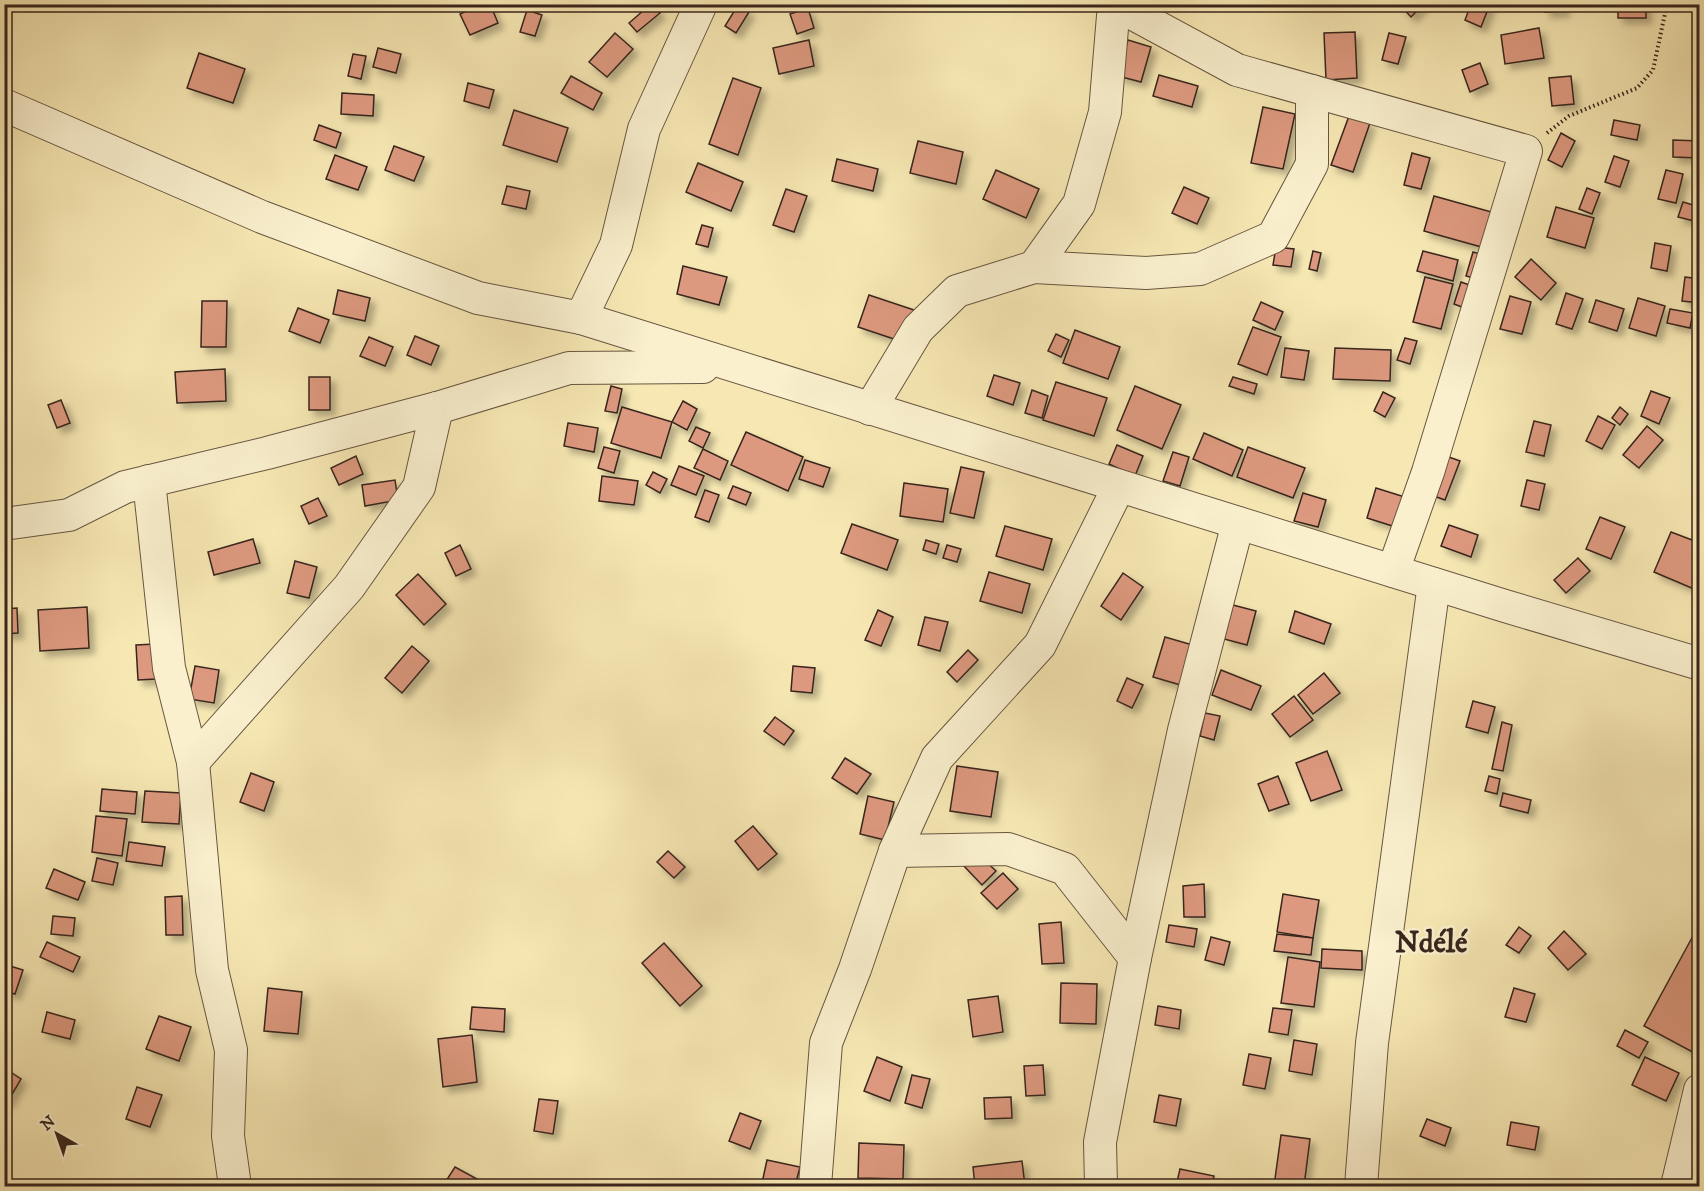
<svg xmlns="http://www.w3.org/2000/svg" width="1704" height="1191" font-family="'IM FELL DW Pica',serif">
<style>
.building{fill:#dd997f;stroke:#38251d;stroke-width:1.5;filter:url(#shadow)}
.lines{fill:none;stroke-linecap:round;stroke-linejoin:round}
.street-casing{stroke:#685642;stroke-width:34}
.path{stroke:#38251d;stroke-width:4;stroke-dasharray:1.5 3;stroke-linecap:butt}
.street{stroke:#faf0ce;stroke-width:32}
.labels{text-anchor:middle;stroke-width:5;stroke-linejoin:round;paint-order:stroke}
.town-label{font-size:30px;font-weight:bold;fill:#38251d;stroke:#faf0ce}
</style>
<defs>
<filter id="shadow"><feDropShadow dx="5.5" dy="5.5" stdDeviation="3" flood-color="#0004"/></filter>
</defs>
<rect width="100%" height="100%" fill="#f7e8b3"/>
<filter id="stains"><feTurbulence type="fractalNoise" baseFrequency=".00333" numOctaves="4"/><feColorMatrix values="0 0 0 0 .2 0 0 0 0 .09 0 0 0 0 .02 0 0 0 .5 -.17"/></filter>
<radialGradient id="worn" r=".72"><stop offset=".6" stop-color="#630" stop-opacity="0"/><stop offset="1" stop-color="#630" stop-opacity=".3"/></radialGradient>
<!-- building -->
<g class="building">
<path d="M481 4H490L498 23 470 35 460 14Z"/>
<path d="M651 4 660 13 637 32 629 23Z"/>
<path d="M1399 4H1424L1411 17Z"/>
<path d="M1471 4H1490L1481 27 1465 20Z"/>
<path d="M1545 4H1564V11L1545 12Z"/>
<rect x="1618" y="4" width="28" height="14"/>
<path d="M738 5 749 12 736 33 725 26Z"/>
<path d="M1696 6H1700V57Z"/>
<path d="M808 8 814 28 797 34 790 14Z"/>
<path d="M527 10 542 15 535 36 520 32Z"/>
<path d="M1539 28 1544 58 1505 64 1501 35Z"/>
<path d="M1355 32 1357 78 1326 80 1324 33Z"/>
<path d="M615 33 633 49 607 77 589 62Z"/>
<path d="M1389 33 1406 37 1398 64 1382 60Z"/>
<path d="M809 40 814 66 779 74 773 48Z"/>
<path d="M1128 40 1151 47 1141 82 1118 76Z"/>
<path d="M378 48 401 54 396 73 373 67Z"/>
<path d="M199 53 245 69 233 103 187 88Z"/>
<path d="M353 54 366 56 361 79 348 76Z"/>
<path d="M1480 63 1488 84 1470 92 1462 70Z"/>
<path d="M1159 75 1198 86 1192 107 1153 96Z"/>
<path d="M571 76 602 93 593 110 561 93Z"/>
<path d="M1571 76 1574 104 1552 106 1549 78Z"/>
<path d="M733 78 761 88 738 155 709 144Z"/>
<path d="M468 83 494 90 489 108 464 101Z"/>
<path d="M342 93 374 95 373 116 341 114Z"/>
<path d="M1263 107 1295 114 1283 169 1251 163Z"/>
<path d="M514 110 568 128 557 162 503 145Z"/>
<path d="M1349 116 1370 123 1353 172 1331 165Z"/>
<path d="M1614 120 1640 125 1637 140 1611 135Z"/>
<path d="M319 125 341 133 336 148 314 140Z"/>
<path d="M1561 133 1575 141 1562 167 1548 160Z"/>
<path d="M1673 140 1700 141V158L1673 157Z"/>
<path d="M918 141 963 152 956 184 910 173Z"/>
<path d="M394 146 424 157 414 181 385 170Z"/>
<path d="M1412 153 1430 158 1421 189 1404 185Z"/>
<path d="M335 155 367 167 358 190 326 179Z"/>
<path d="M1614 156 1629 161 1620 187 1605 182Z"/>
<path d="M837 159 878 169 873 191 832 181Z"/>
<path d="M698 163 743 182 731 211 686 192Z"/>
<path d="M996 170 1039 189 1026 218 983 199Z"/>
<path d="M1666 170 1683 174 1676 203 1658 199Z"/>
<path d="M507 186 530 191 526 209 502 204Z"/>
<path d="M1184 187 1209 198 1197 224 1172 213Z"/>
<path d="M1587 188 1600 193 1592 214 1579 209Z"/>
<path d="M786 189 807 196 794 232 773 225Z"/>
<path d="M1434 196 1495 213 1485 248 1424 231Z"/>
<path d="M1683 202 1700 207 1698 222 1678 217Z"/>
<path d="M1556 207 1594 218 1585 248 1547 237Z"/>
<path d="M702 225 713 228 708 247 696 244Z"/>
<path d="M1655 243 1671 246 1667 271 1651 268Z"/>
<path d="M1276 247 1294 249 1291 267 1273 265Z"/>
<path d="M1313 251 1321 253 1317 271 1309 269Z"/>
<path d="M1423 251 1458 260 1453 281 1417 271Z"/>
<path d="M1473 252 1488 256 1482 280 1466 276Z"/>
<path d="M1531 259 1556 283 1541 300 1515 277Z"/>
<path d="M683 266 727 277 719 305 677 294Z"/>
<path d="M1425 277 1453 284 1441 329 1413 322Z"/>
<path d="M1685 277 1700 279V303L1682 301Z"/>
<path d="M1461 282 1475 287 1467 309 1454 304Z"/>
<path d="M338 290 370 298 365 321 333 314Z"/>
<path d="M1566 293 1583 299 1572 329 1556 324Z"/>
<path d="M869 295 914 310 903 342 858 327Z"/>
<path d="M1510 296 1531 302 1522 334 1500 329Z"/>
<path d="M1638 298 1665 306 1656 336 1629 328Z"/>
<path d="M1596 300 1624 309 1617 331 1589 322Z"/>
<path d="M202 301H227L226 347H201Z"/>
<path d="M1261 302 1283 312 1275 330 1253 320Z"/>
<path d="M298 308 329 320 320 343 289 331Z"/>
<path d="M1670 309 1693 313 1690 328 1667 323Z"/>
<path d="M1253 327 1281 337 1267 375 1238 364Z"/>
<path d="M1075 330 1120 347 1108 379 1063 363Z"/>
<path d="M1056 334 1069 340 1061 357 1048 351Z"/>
<path d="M415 336 439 346 431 365 407 355Z"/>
<path d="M369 337 393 347 385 366 360 356Z"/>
<path d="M1405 338 1417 341 1410 364 1397 360Z"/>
<path d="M1700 341V362L1694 360Z"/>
<path d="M1285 348 1309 351 1304 380 1281 377Z"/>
<path d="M1335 348 1391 350 1390 381 1333 379Z"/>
<path d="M225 369 226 401 177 403 175 372Z"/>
<path d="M994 375 1020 383 1013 405 987 396Z"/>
<rect x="309" y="377" width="21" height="33"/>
<path d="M1233 377 1257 384 1254 394 1229 386Z"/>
<path d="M1056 382 1107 398 1094 436 1043 420Z"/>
<path d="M611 386 622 389 617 413 605 411Z"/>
<path d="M1135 386 1181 405 1162 449 1117 430Z"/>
<path d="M1032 390 1048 396 1042 418 1025 413Z"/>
<path d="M1651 391 1670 398 1659 424 1641 416Z"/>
<path d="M1383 392 1395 398 1385 417 1374 411Z"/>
<path d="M61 400 70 423 57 428 48 405Z"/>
<path d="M683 401 697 409 687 430 672 422Z"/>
<path d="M622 407 672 422 661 458 611 443Z"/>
<path d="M1620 407 1628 414 1620 425 1612 418Z"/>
<path d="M1598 416 1615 425 1602 449 1586 441Z"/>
<path d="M1534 421 1551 425 1544 456 1526 452Z"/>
<path d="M568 423 598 428 594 452 564 446Z"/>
<path d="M1647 426 1663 440 1639 468 1623 455Z"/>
<path d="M696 427 710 433 703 448 689 441Z"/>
<path d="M746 432 803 457 788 491 731 465Z"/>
<path d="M1204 433 1243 450 1232 476 1193 459Z"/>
<path d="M1117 445 1143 456 1135 476 1109 464Z"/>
<path d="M604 447 620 451 614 473 598 468Z"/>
<path d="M1248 447 1305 468 1293 498 1237 477Z"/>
<path d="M703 449 728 461 720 480 694 468Z"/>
<path d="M1173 452 1189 457 1180 486 1163 481Z"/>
<path d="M356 456 363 474 339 485 331 468Z"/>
<path d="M1446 456 1460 461 1445 500 1431 495Z"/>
<path d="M805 460 830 468 823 487 799 479Z"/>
<path d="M679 466 704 476 696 495 671 485Z"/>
<path d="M961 467 984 472 974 518 950 513Z"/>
<path d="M653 472 667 479 660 493 646 485Z"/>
<path d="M602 476 638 481 634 505 599 501Z"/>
<path d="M395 480 398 500 365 506 362 485Z"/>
<path d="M1527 480 1545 484 1539 510 1521 506Z"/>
<path d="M904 483 948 489 943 522 900 516Z"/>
<path d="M733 486 751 493 746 505 728 498Z"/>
<path d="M1376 488 1411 499 1402 529 1367 518Z"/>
<path d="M705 490 719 495 709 522 695 517Z"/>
<path d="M1303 493 1326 500 1318 527 1294 521Z"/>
<path d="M318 498 327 516 309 524 301 506Z"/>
<path d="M1600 517 1625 527 1611 559 1586 549Z"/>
<path d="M852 524 898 540 887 570 841 553Z"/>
<path d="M1449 525 1478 535 1471 557 1441 546Z"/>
<path d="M1005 526 1052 539 1043 570 996 556Z"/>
<path d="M1671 532 1700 543V575L1694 589 1654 572Z"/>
<path d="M253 539 260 563 214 575 208 552Z"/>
<path d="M926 540 939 544 936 554 923 550Z"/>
<path d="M460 545 471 569 456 576 445 553Z"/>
<path d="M947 545 961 549 957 562 943 558Z"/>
<path d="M1578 558 1590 571 1566 593 1554 580Z"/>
<path d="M295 561 317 567 309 598 287 593Z"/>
<path d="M989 572 1030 584 1022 613 980 601Z"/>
<path d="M1123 573 1143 587 1121 620 1101 606Z"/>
<path d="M418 574 446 604 424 625 396 595Z"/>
<path d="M1233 605 1256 611 1247 645 1224 639Z"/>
<path d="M87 607 89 648 40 651 38 610Z"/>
<path d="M17 608 18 633 4 634V609Z"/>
<path d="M878 610 893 617 881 646 865 640Z"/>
<path d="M1295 611 1331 624 1324 644 1289 632Z"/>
<path d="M925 617 948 622 940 651 918 645Z"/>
<path d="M1165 637 1196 646 1184 686 1153 677Z"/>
<path d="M155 644 156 679 138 680 136 645Z"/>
<path d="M412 646 429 661 402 693 385 678Z"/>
<path d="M968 650 978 660 957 682 947 672Z"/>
<path d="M195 666 219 670 214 703 189 699Z"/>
<path d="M793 666 815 668 812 693 791 691Z"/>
<path d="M1221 670 1261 686 1251 710 1212 695Z"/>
<path d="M1324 673 1340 693 1313 714 1298 695Z"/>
<path d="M1127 678 1143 685 1132 708 1117 701Z"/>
<path d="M1294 696 1313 720 1290 737 1272 714Z"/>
<path d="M1473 701 1495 707 1488 733 1466 727Z"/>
<path d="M1205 713 1220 716 1214 740 1200 736Z"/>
<path d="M775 717 794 731 784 745 764 731Z"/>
<path d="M1502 722 1512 725 1503 771 1492 769Z"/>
<path d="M1327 751 1342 790 1311 801 1296 763Z"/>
<path d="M845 758 871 774 857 794 832 778Z"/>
<path d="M957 766 998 772 991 817 950 811Z"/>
<path d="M251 773 274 782 264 811 240 802Z"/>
<path d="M1278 776 1289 804 1269 811 1258 784Z"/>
<path d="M1489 776 1500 779 1497 794 1485 791Z"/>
<path d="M102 789 137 792 135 814 100 811Z"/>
<path d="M145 791 181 793 179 824 142 822Z"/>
<path d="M1503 793 1531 800 1528 813 1500 806Z"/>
<path d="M868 796 894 802 885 840 860 834Z"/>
<path d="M96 816 127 819 122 856 92 852Z"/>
<path d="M753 826 777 854 758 870 735 841Z"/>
<path d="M129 842 165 847 162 866 126 861Z"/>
<path d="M668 851 685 867 674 878 657 862Z"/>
<path d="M976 852 996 871 982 885 963 865Z"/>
<path d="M97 858 118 863 113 885 92 881Z"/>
<path d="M54 869 85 882 78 900 46 888Z"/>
<path d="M1003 873 1018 889 997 909 981 893Z"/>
<path d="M1204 884 1205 917H1184L1183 886Z"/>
<path d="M1283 894 1319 900 1313 938 1277 932Z"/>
<path d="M182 896 183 935H166L165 897Z"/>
<path d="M53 916 75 918 73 936 51 934Z"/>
<path d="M1061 922 1064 963 1042 964 1039 924Z"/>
<path d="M1700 923V1056L1644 1026Z"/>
<path d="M1169 925 1197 929 1194 947 1166 942Z"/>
<path d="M1519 927 1531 936 1519 953 1506 945Z"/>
<path d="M1564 931 1586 954 1568 970 1548 948Z"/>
<path d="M1277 934 1313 938 1311 955 1274 951Z"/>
<path d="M1211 937 1230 942 1224 965 1205 960Z"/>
<path d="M47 942 80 957 73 972 40 957Z"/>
<path d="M664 943 702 986 680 1006 642 963Z"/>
<path d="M1322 949 1362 951V970L1321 968Z"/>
<path d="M1288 957 1320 962 1314 1007 1281 1003Z"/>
<path d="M10 966 23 970 15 994 4 991V982Z"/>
<path d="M1061 983 1097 984 1096 1024 1060 1023Z"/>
<path d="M268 988 302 992 298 1034 264 1031Z"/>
<path d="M1514 988 1535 994 1526 1022 1505 1017Z"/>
<path d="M998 996 1003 1032 973 1037 968 1000Z"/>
<path d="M1158 1006 1181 1010 1179 1029 1155 1025Z"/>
<path d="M472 1007 505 1009 504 1032 470 1029Z"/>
<path d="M1273 1008 1292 1010 1288 1035 1269 1032Z"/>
<path d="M47 1012 75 1020 70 1039 42 1032Z"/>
<path d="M159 1016 191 1027 179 1061 146 1049Z"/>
<path d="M1625 1030 1648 1042 1639 1058 1617 1046Z"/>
<path d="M472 1035 477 1082 443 1087 438 1039Z"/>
<path d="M1294 1040 1317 1044 1312 1075 1289 1071Z"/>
<path d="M1249 1054 1271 1058 1265 1089 1243 1085Z"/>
<path d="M877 1057 902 1067 890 1101 864 1091Z"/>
<path d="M1645 1057 1679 1073 1666 1101 1632 1085Z"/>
<path d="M1043 1065 1045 1095 1026 1096 1024 1066Z"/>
<path d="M6 1069 21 1079 7 1103 4 1102Z"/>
<path d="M912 1075 930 1079 922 1108 905 1103Z"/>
<path d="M137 1087 162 1095 150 1127 126 1119Z"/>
<path d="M1159 1095 1181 1099 1176 1126 1154 1122Z"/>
<path d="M1011 1097 1012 1118 985 1119 984 1098Z"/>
<path d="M539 1099 558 1101 553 1134 534 1131Z"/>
<path d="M740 1113 761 1121 750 1149 729 1141Z"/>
<path d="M1427 1119 1451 1128 1445 1146 1420 1136Z"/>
<path d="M1511 1122 1539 1127 1535 1150 1507 1145Z"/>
<path d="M1281 1135 1310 1139 1304 1186H1274Z"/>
<path d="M859 1143 904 1145 903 1179 858 1178Z"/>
<path d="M767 1160 800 1167 795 1186H778L762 1183Z"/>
<path d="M1022 1161 1025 1186H975L973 1167Z"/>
<path d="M455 1167 477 1179 473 1186H456L446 1181Z"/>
<path d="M1180 1169 1214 1176 1212 1186H1176Z"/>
</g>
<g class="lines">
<defs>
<g id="street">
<path d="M1115 4 1237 70 1526 151 1428 472 1393 571"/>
<path d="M4 105 262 217 478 298 581 318 1505 606 1700 664"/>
<path d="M1034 267 1146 273 1200 269 1273 237 1312 164V91"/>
<path d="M581 318 616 245 644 129 701 4"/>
<path d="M870 409 918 329 957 291 1034 267 1079 204 1105 112 1114 4"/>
<path d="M149 481 169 668 193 762 212 970 231 1050 228 1136 235 1186"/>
<path d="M4 524 69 515 125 487 267 453 437 408 569 368 703 367"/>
<path d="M193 762 349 587 419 487 437 408"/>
<path d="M895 851 1008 849 1065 869 1135 958"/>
<path d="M815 1186 826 1043 855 969 895 851 937 758 1040 645 1119 486"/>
<path d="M1101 1186 1100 1142 1135 958 1184 730 1238 523"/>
<path d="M1361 1186 1372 1043 1434 584"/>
<path d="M1677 1186 1700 1090"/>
</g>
</defs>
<!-- street casing -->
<use href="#street" class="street-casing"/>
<!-- path -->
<path class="path" d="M1547 133 1569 116 1637 88 1653 70 1667 4"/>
<!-- street -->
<use href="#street" class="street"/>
</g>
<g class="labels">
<!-- town labels -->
<g class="town-label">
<text x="1431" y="952">Ndélé</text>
</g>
</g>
<!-- margin -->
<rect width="1704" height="1191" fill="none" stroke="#f7e8b3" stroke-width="24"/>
<rect x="6" y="6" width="1692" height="1179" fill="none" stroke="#38251d" stroke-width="3"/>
<rect x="12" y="12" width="1680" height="1167" fill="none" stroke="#38251d" stroke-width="1.5"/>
<!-- north arrow -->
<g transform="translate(57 1134) rotate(320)" stroke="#faf0ce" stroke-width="4.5" paint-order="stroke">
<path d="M0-4.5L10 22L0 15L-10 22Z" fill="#38251d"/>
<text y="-9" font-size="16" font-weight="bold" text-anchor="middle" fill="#38251d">N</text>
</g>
<rect width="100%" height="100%" filter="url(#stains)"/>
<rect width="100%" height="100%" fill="url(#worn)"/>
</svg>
